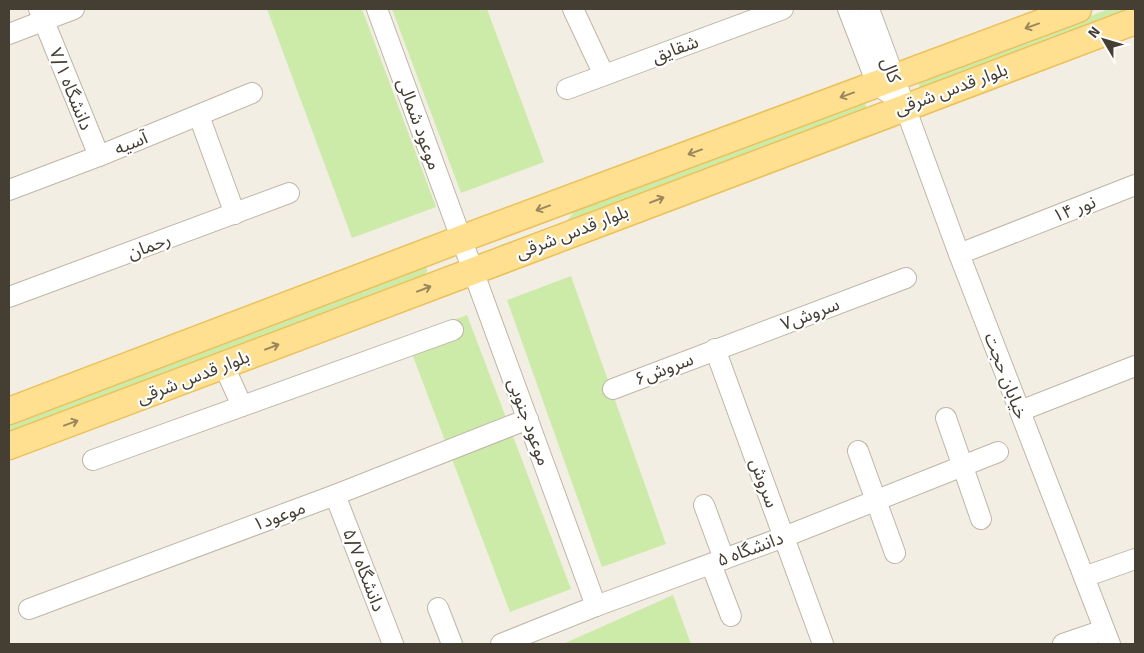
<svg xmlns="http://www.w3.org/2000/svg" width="1144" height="653" font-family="Signika,'Noto Sans Arabic',sans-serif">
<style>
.green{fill:#cceba8}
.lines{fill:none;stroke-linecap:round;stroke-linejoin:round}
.minor-casing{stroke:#bfb6a5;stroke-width:22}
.major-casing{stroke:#ebc058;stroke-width:29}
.minor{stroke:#fff;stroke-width:20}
.major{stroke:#ffe090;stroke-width:26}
.oneway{stroke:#99875d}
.labels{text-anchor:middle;stroke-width:4.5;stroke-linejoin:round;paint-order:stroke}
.street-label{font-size:18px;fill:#453e33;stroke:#fff}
</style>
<rect width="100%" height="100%" fill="#f3eee3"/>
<!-- green -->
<g class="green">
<path d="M267 9H362L436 207 352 238Z"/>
<path d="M392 9H487L544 162 461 193Z"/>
<path d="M1109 9H1135L923 90 919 86V81L925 77Z"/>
<path d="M862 102 866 105 867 109 497 249 501 245 567 221 577 207Z"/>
<path d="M423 267 427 268V272L424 275 367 296 353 308 9 439V424Z"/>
<path d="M571 276 666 544 602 567 507 300Z"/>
<path d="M467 315 571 589 510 612 406 338Z"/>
<path d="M673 595 691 644H563Z"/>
</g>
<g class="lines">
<defs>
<g id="minor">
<path d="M39 9 99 156"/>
<path d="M377 9 596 606"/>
<path d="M573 9 604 75"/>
<path d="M848 9 877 84 887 92"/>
<path d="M869 9 959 254 1110 644"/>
<path d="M9 34 74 9"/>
<path d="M567 89 783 9"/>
<path d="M199 116 235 214"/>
<path d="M9 190 99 156 252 93"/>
<path d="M959 254 1135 185"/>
<path d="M9 297 289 193"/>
<path d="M715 349 823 644"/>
<path d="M224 366 242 406"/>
<path d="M613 389 906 278"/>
<path d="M1020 411 1135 366"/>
<path d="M946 418 981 519"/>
<path d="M858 451 895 553"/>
<path d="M93 460 453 330"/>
<path d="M335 495 393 644"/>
<path d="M704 505 724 559"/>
<path d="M711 564 731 616"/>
<path d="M1084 577 1135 559"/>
<path d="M438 608 452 644"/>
<path d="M29 609 335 495 528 419"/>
<path d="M501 644 596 606 784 537 998 452"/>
<path d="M1063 644 1104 630"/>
</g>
<g id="major">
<path d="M9 411 461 239 1078 9"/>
<path d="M9 446C385 306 759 160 1135 21"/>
</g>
</defs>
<!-- minor casing -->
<use href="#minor" class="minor-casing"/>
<!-- major casing -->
<use href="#major" class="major-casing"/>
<!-- minor -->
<use href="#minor" class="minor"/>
<!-- major -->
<use href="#major" class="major"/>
</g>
<!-- one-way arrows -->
<defs><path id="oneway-shaft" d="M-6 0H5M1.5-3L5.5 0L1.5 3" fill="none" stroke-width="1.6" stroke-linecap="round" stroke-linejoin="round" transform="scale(1.25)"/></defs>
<g class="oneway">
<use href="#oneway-shaft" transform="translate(1032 26) rotate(160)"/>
<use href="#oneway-shaft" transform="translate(847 95) rotate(160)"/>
<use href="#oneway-shaft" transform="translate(695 152) rotate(160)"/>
<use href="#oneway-shaft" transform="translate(657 200) rotate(-21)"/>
<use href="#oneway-shaft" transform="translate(543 208) rotate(160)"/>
<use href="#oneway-shaft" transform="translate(424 289) rotate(-21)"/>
<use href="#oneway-shaft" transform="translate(272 347) rotate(-21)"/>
<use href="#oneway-shaft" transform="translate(71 423) rotate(-20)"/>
</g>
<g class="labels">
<!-- street labels -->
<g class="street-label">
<text transform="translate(675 49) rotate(-20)" y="6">شقایق</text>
<text transform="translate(891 70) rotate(70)" y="6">کال</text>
<text transform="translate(71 89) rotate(68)" y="6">دانشگاه ۷/۱</text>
<text transform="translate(951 89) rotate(-20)" y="6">بلوار قدس شرقی</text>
<text transform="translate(419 124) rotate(70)" y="6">موعود شمالی</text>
<text transform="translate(131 143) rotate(-22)" y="6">آسیه</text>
<text transform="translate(1074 209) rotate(-21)" y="6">نور ۱۴</text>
<text transform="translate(572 232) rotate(-21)" y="6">بلوار قدس شرقی</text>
<text transform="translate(149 246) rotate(-20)" y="6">رحمان</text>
<text transform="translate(810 314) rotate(-21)" y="6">سروش۷</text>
<text transform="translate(664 369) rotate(-21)" y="6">سروش۶</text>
<text transform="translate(1006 376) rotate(69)" y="6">خیابان حجت</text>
<text transform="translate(193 377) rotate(-21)" y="6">بلوار قدس شرقی</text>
<text transform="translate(529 422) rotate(70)" y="6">موعود جنوبی</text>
<text transform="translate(764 483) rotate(70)" y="6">سروش</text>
<text transform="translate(279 516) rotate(-20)" y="6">موعود۱</text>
<text transform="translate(750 549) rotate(-20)" y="6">دانشگاه ۵</text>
<text transform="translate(364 570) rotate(69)" y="6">دانشگاه ۵/۷</text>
</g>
</g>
<!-- border -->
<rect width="1144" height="653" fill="none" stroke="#453e33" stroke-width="20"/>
<!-- north arrow -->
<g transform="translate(1104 40) rotate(308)" stroke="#ffffff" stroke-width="4" paint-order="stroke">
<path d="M0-4L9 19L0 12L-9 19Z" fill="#453e33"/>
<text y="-8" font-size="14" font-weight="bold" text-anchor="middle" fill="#453e33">N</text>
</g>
</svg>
